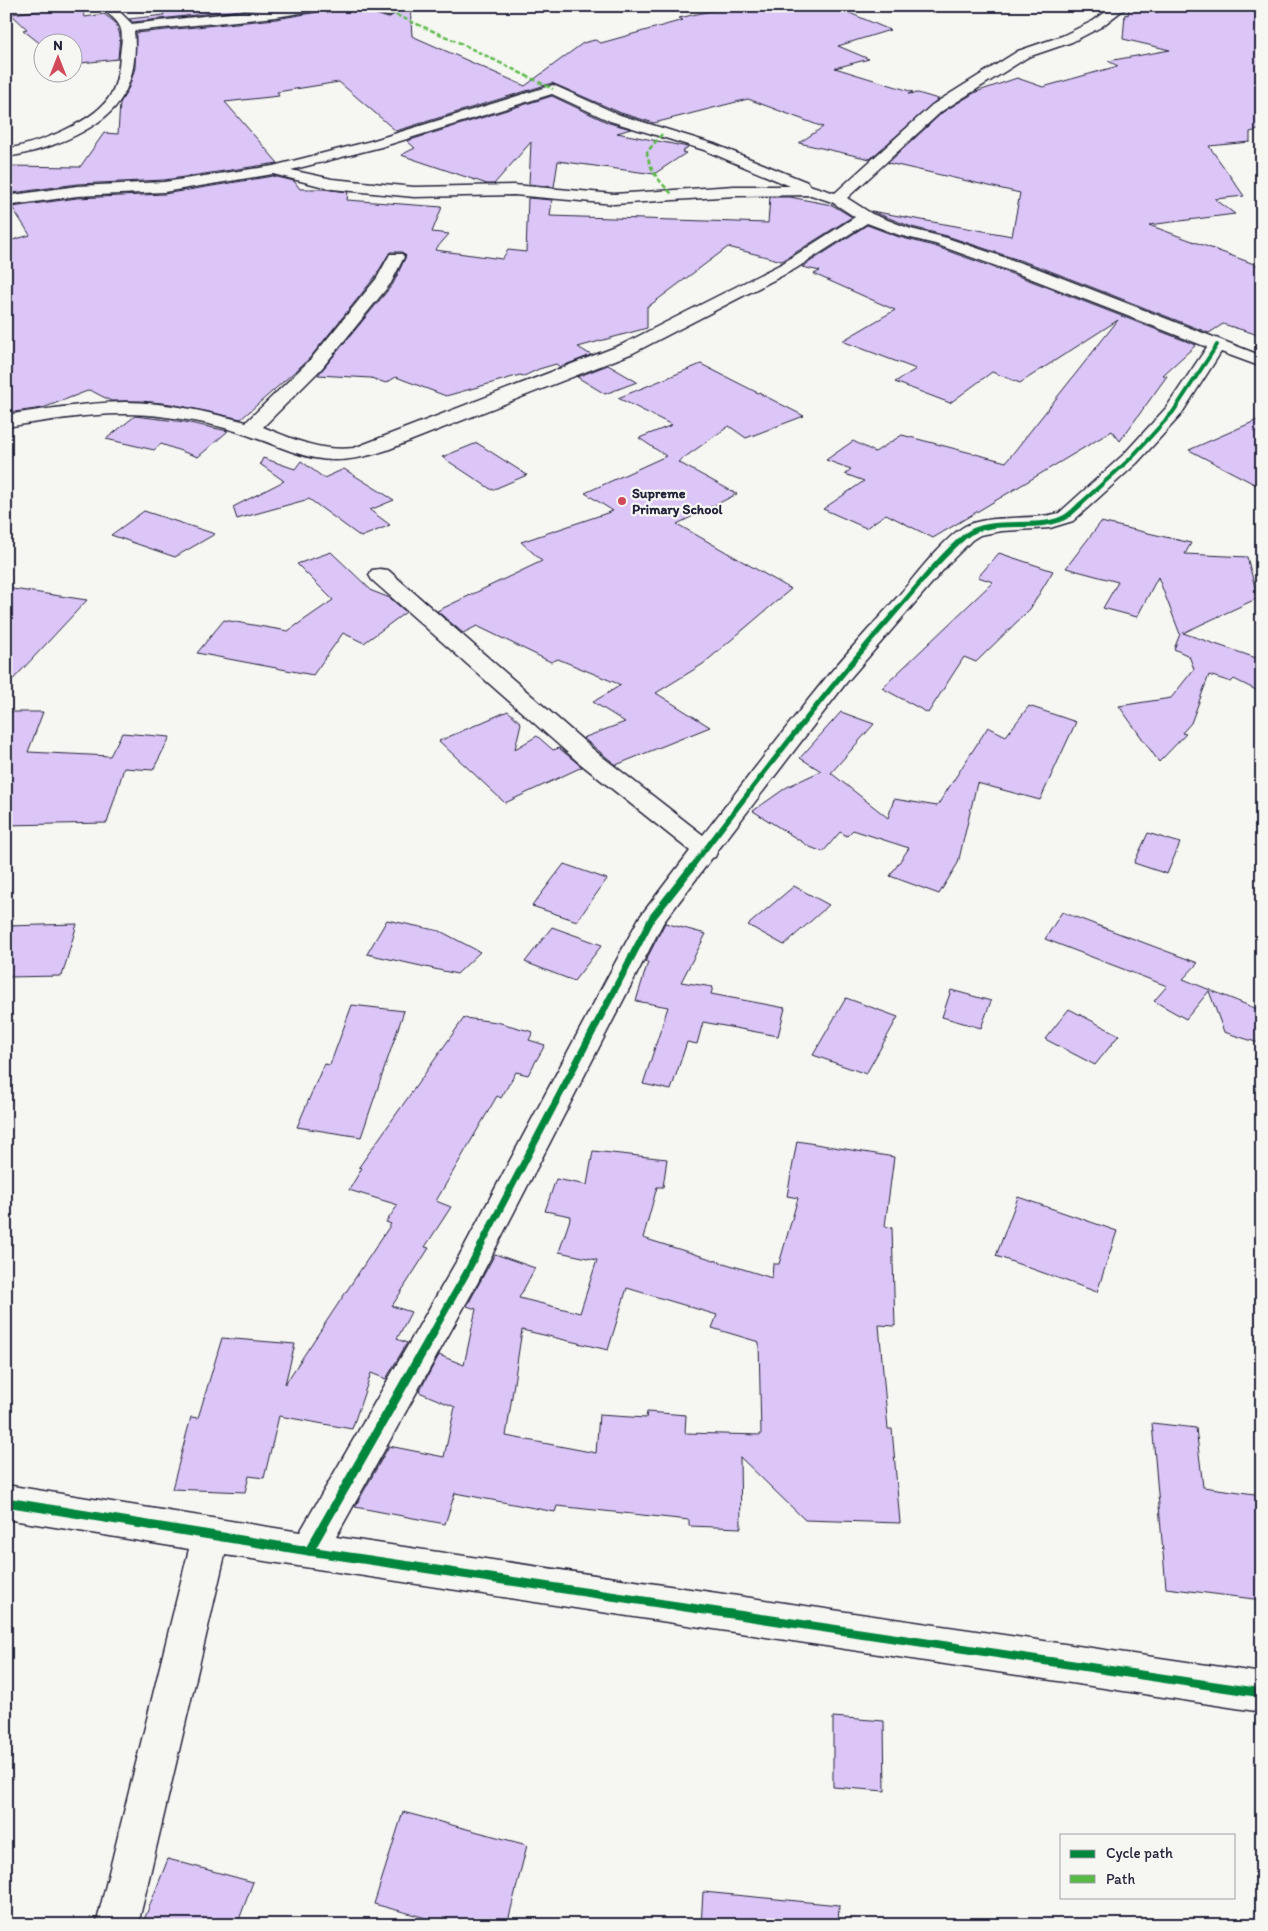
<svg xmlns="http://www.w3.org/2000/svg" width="1268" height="1931" font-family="Itim,sans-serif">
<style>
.building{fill:#dbc6f7;stroke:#22223b;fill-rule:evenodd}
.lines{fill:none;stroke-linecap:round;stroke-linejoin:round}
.street-casing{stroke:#22223b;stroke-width:3}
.street{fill:#f6f6f2;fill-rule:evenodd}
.quiet{stroke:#58b947;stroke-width:2.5;stroke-dasharray:5 2.5;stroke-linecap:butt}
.cycleway-far3-casing{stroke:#f6f6f2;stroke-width:5.5}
.cycleway-far2-casing{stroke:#f6f6f2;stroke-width:8}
.cycleway-far1-casing{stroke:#f6f6f2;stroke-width:10}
.cycleway-casing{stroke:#f6f6f2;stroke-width:12}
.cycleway-far3{stroke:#00873e;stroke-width:4}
.cycleway-far2{stroke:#00873e;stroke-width:5}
.cycleway-far1{stroke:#00873e;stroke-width:7}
.cycleway{stroke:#00873e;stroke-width:9}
.poi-dot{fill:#d1495b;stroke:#f6f6f2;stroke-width:2}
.labels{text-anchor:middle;stroke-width:4.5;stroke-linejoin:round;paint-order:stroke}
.far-poi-label{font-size:14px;font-weight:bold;fill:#22223b;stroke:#f6f6f2;text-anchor:start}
</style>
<rect width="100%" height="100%" fill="#f6f6f2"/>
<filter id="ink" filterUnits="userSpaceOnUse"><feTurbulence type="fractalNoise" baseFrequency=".02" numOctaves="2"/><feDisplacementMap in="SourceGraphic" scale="10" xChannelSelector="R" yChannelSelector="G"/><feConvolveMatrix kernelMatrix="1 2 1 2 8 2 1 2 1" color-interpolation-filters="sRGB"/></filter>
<g filter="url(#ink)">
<!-- building -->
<g class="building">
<path d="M76 6 78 10H82L85 17 104 14 116 23 120 35 118 59 72 64V42H42V45L23 30 27 29 11 14Z"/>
<path d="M160 6H275L133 22 129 19 164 15Z"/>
<path d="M326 6H363L366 11 388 18 397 12 390 6H410L412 36 525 86 583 43 595 40 601 43 683 20 679 18 733 6H833L890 30 838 46 869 59 835 68 913 92 908 94 918 93 938 99 870 159 799 143 823 127 748 99 654 123 621 113 552 83 396 131 339 82 277 92 279 96 225 102 278 163 164 180 77 184 6 194V166L80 167 104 133 118 134 120 103 129 87 135 68 136 33 276 19 318 12Z"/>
<path d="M1163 6 1262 8V129L1250 132V142L1209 146 1244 196 1215 199 1235 214 1149 225 1262 267V336L1223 324 1209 333 1040 267 947 236 912 227 871 211 1012 236 1020 193 888 163 943 112 976 92 1017 78 1043 87 1118 66 1108 61 1170 50 1123 39 1125 14 1128 15 1129 9 1159 12Z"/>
<path d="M552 96 609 123 631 129 617 133 688 147 682 152 686 153 654 174 558 161 554 187 529 184 531 142 494 184H487L401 155 415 148 407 141Z"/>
<path d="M273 176 294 181 300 189H323L348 192 347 200 442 207 432 232 449 234 435 250 502 259 508 250 526 252 528 198 552 200 550 216 768 223 770 197H790L832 205 852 217 782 261 728 247 649 306H647V328L578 347 591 355 560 367 556 364 539 369 524 376 520 375 446 396 396 377 386 383 371 378 318 375 393 284 406 256 402 252H390L375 277 309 359 241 419 171 404 141 401H111L90 390 43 408 14 412 6 406V242L30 235 12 207 77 198 164 194Z"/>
<path d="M867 225 899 237 934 246 1026 279 1196 345 1163 375 1167 376 1120 441 1112 431 933 538 886 514 866 528 823 509 864 481 845 474 851 469 826 460 853 441 875 452 902 435 1006 462 1118 320 1020 383 992 372 950 403 895 382 916 369 842 341 895 310 814 274 820 271 802 267Z"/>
<path d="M701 364 758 393 760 392 761 394 804 416 746 438 729 426 678 462 737 494 677 524 791 589 703 664 656 693 710 727 616 765 583 738 625 722 593 702 621 685 558 659 551 662 477 626 463 633 437 611 542 561 521 542 613 511 585 493 666 456 639 438 672 425 618 398Z"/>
<path d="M608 365 637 382 605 394 577 377Z"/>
<path d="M135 416 185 422 228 431 198 457 161 444 154 450 106 439Z"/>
<path d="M1262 418V488L1189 450Z"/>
<path d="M477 443 527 475 492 490 442 457Z"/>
<path d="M263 458 295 469 301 461 324 478 344 469 394 500 370 510 390 525 361 537 309 499 237 519 233 507 284 481 260 464Z"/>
<path d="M144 511 215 534 175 557 111 535Z"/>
<path d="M1101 522 1191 543 1185 554 1247 557 1258 598 1183 633 1262 660V693L1234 679 1231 682 1209 675 1191 723 1182 733 1186 734 1159 762 1119 706 1171 698 1194 669 1189 656 1174 649 1180 634 1158 577 1137 617 1103 608 1118 582 1066 568Z"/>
<path d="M331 552 372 591 390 598 406 612 364 643 343 633 313 675 197 653 224 620 288 631 333 600 297 564Z"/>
<path d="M999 553 1053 571 1030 609 976 662 964 657 928 713 882 688 993 582 978 577Z"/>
<path d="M6 588 87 600 6 687Z"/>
<path d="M1029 706 1076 722 1040 800 977 783 958 863 939 894 890 876 909 848 853 830 847 836 840 832 823 852 810 847 753 811 787 787 821 771 800 758 841 712 874 724 831 773 888 818 894 799 937 806 988 727 1006 736Z"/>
<path d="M508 711 521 723 515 749 537 736 553 750 559 748 582 767 505 803 439 741Z"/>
<path d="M6 712H43L28 752 110 756 122 733 170 737 153 770 124 768 107 823 6 825Z"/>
<path d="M1148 833 1180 843 1167 874 1134 863Z"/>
<path d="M564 864 607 879 577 921 532 906Z"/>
<path d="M794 886 829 905 784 945 748 925Z"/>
<path d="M1062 912 1198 963 1183 979 1262 1011V1044L1224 1032 1209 991 1186 1019 1154 1001 1167 986 1045 939Z"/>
<path d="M387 920 440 931 480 952 457 974 367 954Z"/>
<path d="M665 923 706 934 681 982 713 987 711 994 785 1008 778 1036 703 1022 697 1044 687 1042 671 1090 643 1084 668 1007 636 1001 648 962H645Z"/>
<path d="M77 924 62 976 6 977V926Z"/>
<path d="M552 927 602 945 574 981 525 962Z"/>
<path d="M951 990 991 1001 981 1028 942 1017Z"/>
<path d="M846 998 898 1017 866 1074 813 1055Z"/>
<path d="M352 1005 404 1011 361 1137 297 1127 324 1064 330 1065Z"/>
<path d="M1069 1009 1119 1035 1095 1065 1045 1039Z"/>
<path d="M464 1018 497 1022 533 1032 529 1040 545 1045 528 1075 516 1072 501 1098 497 1096 436 1201 451 1207 425 1247 429 1248 392 1306 411 1312 397 1339 407 1343 386 1379 371 1373 352 1429 279 1416 264 1478 249 1476 245 1492 172 1489 191 1417 198 1418 222 1338 295 1344 285 1384 391 1224 386 1222 398 1205 349 1190 362 1168 359 1167Z"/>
<path d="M797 1141 894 1157 885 1226 892 1228 895 1326 879 1325 888 1429H892L900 1523 805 1520 740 1457 741 1528 689 1526V1520L557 1506 555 1512 455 1493 445 1524 355 1507 389 1446 444 1457 455 1407 419 1392 439 1355 464 1365 476 1309 467 1306 495 1254 535 1268 519 1298 580 1313 597 1260 559 1252 571 1216 545 1211 556 1179 587 1185 593 1151 667 1159 663 1187H657L643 1238 772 1278 773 1264H779L798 1198 787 1196ZM627 1288 717 1315 712 1328 759 1342 761 1435 685 1433 686 1415 647 1412 646 1418 599 1415 596 1453 506 1436 522 1330 608 1350Z"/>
<path d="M1018 1197 1117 1231 1097 1292 996 1256Z"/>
<path d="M1152 1423 1196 1428 1203 1487 1262 1495V1600L1166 1588Z"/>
<path d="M833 1717 884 1721 885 1791 833 1787Z"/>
<path d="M403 1812 527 1845 507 1925H452L374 1904Z"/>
<path d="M168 1859 253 1882 237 1925H142Z"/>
<path d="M703 1892 839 1905 838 1925H701Z"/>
</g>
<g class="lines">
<defs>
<g id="street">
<path d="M100 6H114L132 24 294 6H324L318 10 276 17 134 31C137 54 133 83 119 102 98 132 42 152 6 157V149C36 144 90 124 108 99 117 86 119 70 120 55 121 45 124 33 119 25 115 17 105 13 100 6Z"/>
<path d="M365 6C375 6 387 4 395 12L389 16 367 9Z"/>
<path d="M1114 6H1128L1101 27 1072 42 1028 57 942 111 847 198 872 214 911 229 947 238 1039 269 1262 356V367L1221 352 1180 416 1137 463 1073 521 1050 528 1002 531 980 535 972 540 950 562 846 683 718 850 715 857 712 858 663 923 478 1282 336 1537 1262 1673V1712L225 1555 138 1925H96L189 1549 6 1519V1485L300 1532 456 1262 639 918 690 851 577 761 372 580 369 575 372 570 380 569 388 570 595 751 703 835C745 781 786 727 829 674 852 647 876 621 900 594 916 575 944 538 965 526 989 514 1032 521 1059 513L1123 455 1166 408 1207 347 1027 277 935 244 899 235 867 223 795 269 633 353 387 450C322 472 303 454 244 434 219 425 192 420 166 417 112 409 59 419 6 427V415C46 409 85 403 125 402 166 402 207 412 246 422L310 360 377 278 390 254H402L404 257 391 283 322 368 263 427C293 439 320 452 354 448L621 345 783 263 855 217 832 202 811 195 734 196 614 204 514 195 414 197 332 189 273 174 164 192 77 196 6 206V196L77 186 164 182 273 166 371 141 553 85 620 115 714 144 807 182 809 185 835 193 932 105 1018 51 1062 36 1093 21ZM552 94 610 121 704 150 790 186H734L614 194 514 185 414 187 332 179 291 170 381 147Z"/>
</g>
</defs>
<!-- street casing -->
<use href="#street" class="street-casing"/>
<!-- street -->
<use href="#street" class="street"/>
<!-- quiet -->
<g class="quiet">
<path d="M389 12 456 41 553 89"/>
<path d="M662 134 647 152C649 170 659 181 672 194"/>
</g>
<defs>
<path id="cycleway-far3" d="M1079 505 1130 459 1173 412 1217 345"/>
<path id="cycleway-far2" d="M691 868C756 783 820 698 891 617 915 590 937 560 965 536 990 515 1041 533 1067 516 1072 513 1076 508 1081 504"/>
<path id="cycleway-far1" d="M432 1334 467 1272 652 918 692 867"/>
<g id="cycleway">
<path d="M6 1502 309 1551 1262 1693"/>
<path d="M309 1551 433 1333"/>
</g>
</defs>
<!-- cycleway-far3 casing -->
<use href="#cycleway-far3" class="cycleway-far3-casing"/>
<!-- cycleway-far2 casing -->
<use href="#cycleway-far2" class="cycleway-far2-casing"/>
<!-- cycleway-far1 casing -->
<use href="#cycleway-far1" class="cycleway-far1-casing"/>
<!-- cycleway casing -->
<use href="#cycleway" class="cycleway-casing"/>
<!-- cycleway-far3 -->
<use href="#cycleway-far3" class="cycleway-far3"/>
<!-- cycleway-far2 -->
<use href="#cycleway-far2" class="cycleway-far2"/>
<!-- cycleway-far1 -->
<use href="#cycleway-far1" class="cycleway-far1"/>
<!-- cycleway -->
<use href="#cycleway" class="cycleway"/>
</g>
</g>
<!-- markers -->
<circle class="poi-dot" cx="622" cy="501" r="5"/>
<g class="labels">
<!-- far-poi labels -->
<g class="far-poi-label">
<text x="632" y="498">Supreme<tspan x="632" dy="16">Primary School</tspan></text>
</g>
</g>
<!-- margin -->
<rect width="1268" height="1931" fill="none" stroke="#f6f6f2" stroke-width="25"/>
<rect x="12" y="12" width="1243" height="1906" fill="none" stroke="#22223b" stroke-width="2" filter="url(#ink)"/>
<!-- legend -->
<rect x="1060" y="1834" width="175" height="65" fill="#f6f6f2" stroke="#a1a1a9"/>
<rect x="1070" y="1850" width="25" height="8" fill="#00873e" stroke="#a1a1a9"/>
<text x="1106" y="1858" font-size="15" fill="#22223b">Cycle path</text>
<rect x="1070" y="1875" width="25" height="8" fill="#58b947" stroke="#a1a1a9"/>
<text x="1106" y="1884" font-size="15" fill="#22223b">Path</text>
<!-- north arrow -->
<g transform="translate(58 58)"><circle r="24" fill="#f6f6f2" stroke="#a1a1a9"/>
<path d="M0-4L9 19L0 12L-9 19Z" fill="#d1495b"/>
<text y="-8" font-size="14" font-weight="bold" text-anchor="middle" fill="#22223b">N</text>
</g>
</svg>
